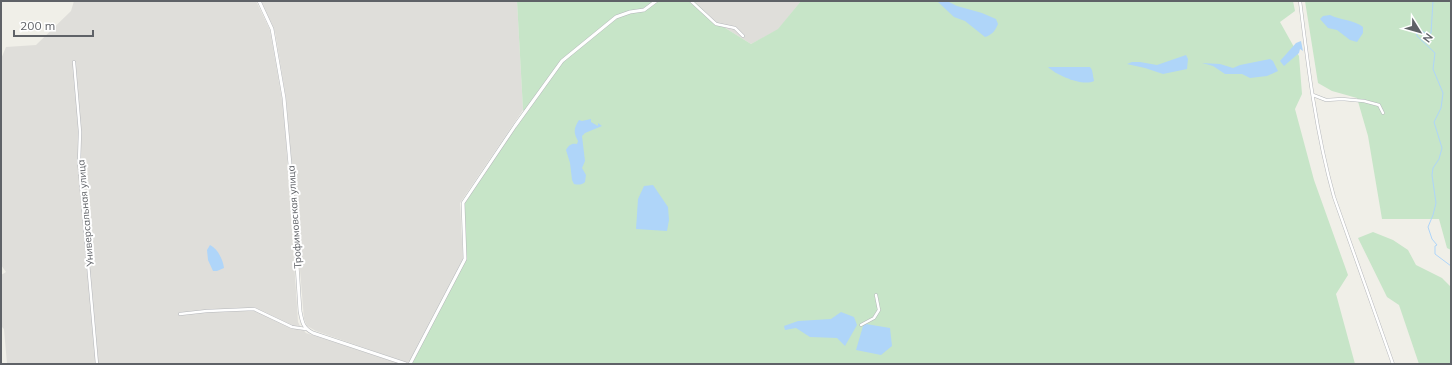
<svg xmlns="http://www.w3.org/2000/svg" width="1452" height="365" font-family="Mulish,sans-serif">
<style>
.industrial{fill:#dfdeda}
.green{fill:#c7e5c8}
.water{fill:#afd5f9}
.lines{fill:none;stroke-linecap:round;stroke-linejoin:round}
.stream{stroke:#afd5f9;stroke-width:1}
.minor-casing{stroke:#b5b7bb;stroke-width:3.5}
.tertiary-casing{stroke:#b5b7bb;stroke-width:4}
.minor{stroke:#fff;stroke-width:2.5}
.tertiary{stroke:#fff;stroke-width:3}
.labels{text-anchor:middle;stroke-width:4;stroke-linejoin:round;paint-order:stroke}
.street-label{font-size:10px;fill:#5f6267;stroke:#fff}
</style>
<rect width="100%" height="100%" fill="#f0efe8"/>
<!-- industrial -->
<g class="industrial">
<path d="M74 1H256L270 30 284 111 298 322 300 326 306 333 401 364H7L4 329 1 326V275L6 272 1 265V59L6 47 36 45 71 11Z"/>
<path d="M260 1H517L523 110 460 203 463 260 410 361 408 362H405L316 331 307 326 304 319 286 98 275 32Z"/>
<path d="M694 1H801L778 30 751 44 714 21Z"/>
</g>
<!-- green -->
<g class="green">
<path d="M517 1H694L714 21 751 44 778 29 801 1H1293L1295 11 1280 22 1299 56 1302 94 1295 109 1314 180 1348 275 1336 294 1355 364H410L465 259 463 203 525 112 523 110Z"/>
<path d="M1305 1H1451V250L1447 248 1439 219H1382L1368 136 1357 98 1332 91 1318 83Z"/>
<path d="M1373 232 1393 240 1408 250 1416 265 1442 278 1451 287V364H1419L1399 305 1387 297 1358 238Z"/>
</g>
<!-- water -->
<g class="water">
<path d="M937 1H947L957 6 982 13 996 19 998 24C995 31 992 35 985 37L965 21 954 17Z"/>
<path d="M1330 15C1340 20 1355 20 1363 27V33L1357 42 1350 40 1337 30 1328 28 1320 19 1323 16Z"/>
<path d="M1301 41 1303 51 1300 49 1299 53 1284 66 1280 61 1296 43Z"/>
<path d="M1186 55 1188 59 1187 69 1163 74 1145 68 1127 64 1132 62H1140L1157 65Z"/>
<path d="M1270 59 1273 61 1278 71 1267 76 1250 78 1242 74H1225L1213 66 1202 63 1220 64 1233 68 1240 65Z"/>
<path d="M1048 67H1090L1092 70 1094 81C1083 87 1056 75 1048 67Z"/>
<path d="M591 119V122L598 126V123L602 126 585 133 582 136 585 161 582 168 586 175 585 182C582 185 578 185 574 184L572 180 570 163 566 150C569 145 571 143 577 144L578 141C573 132 574 128 579 120L582 121Z"/>
<path d="M653 185 668 207 669 220 667 231 636 229 638 199 644 186Z"/>
<path d="M210 245C218 249 223 260 224 268L217 271H213L208 260 207 250Z"/>
<path d="M841 312 854 317 857 325 845 346 837 338 810 337 796 328 785 330 784 326 798 321 831 319Z"/>
<path d="M866 324 890 328 892 346 881 355 856 350 863 326Z"/>
</g>
<g class="lines">
<!-- stream -->
<path class="stream" d="M1433 1 1431 33 1429 35 1418 29 1416 32 1417 36 1435 53 1433 69 1443 93 1441 108 1434 122 1442 148 1439 159 1433 168 1432 175 1436 203 1433 215 1428 227 1432 239 1437 245 1435 246V254L1451 266"/>
<defs>
<g id="minor">
<path d="M691 1 716 24 735 28 743 36"/>
<path d="M1300 1C1308 67 1316 133 1334 197L1393 364"/>
<path d="M74 62 80 132 79 162 97 364"/>
<path d="M1313 95 1326 100 1342 99 1364 101 1379 105 1383 113"/>
<path d="M180 314 207 311 254 309 292 327 306 329"/>
<path d="M861 325 874 318 879 310 876 295"/>
</g>
<g id="tertiary">
<path d="M259 1 272 29 284 98 292 187 300 311C302 322 303 328 313 333L406 364"/>
<path d="M410 364 465 259 463 203 515 126 562 61 616 17 630 12 644 10 656 1"/>
</g>
</defs>
<!-- minor casing -->
<use href="#minor" class="minor-casing"/>
<!-- tertiary casing -->
<use href="#tertiary" class="tertiary-casing"/>
<!-- minor -->
<use href="#minor" class="minor"/>
<!-- tertiary -->
<use href="#tertiary" class="tertiary"/>
</g>
<g class="labels">
<!-- street labels -->
<g class="street-label">
<text transform="translate(85 213) rotate(-95)" y="4">Универсальная улица</text>
<text transform="translate(294 217) rotate(-94)" y="4">Трофимовская улица</text>
</g>
</g>
<!-- border -->
<rect width="1452" height="365" fill="none" stroke="#5f6267" stroke-width="4"/>
<!-- north arrow -->
<g transform="translate(1420 32) rotate(127)" stroke="#ffffff" stroke-width="3" paint-order="stroke">
<path d="M0-3L7 15L0 10L-7 15Z" fill="#5f6267"/>
<text y="-6" font-size="11" font-weight="bold" text-anchor="middle" fill="#5f6267">N</text>
</g>
<!-- scale -->
<path d="M14 30v6h79v-6" fill="none" stroke="#5f6267" stroke-width="2"/>
<text x="20" y="30" font-size="12" fill="#5f6267" stroke="#ffffff" stroke-width="3" paint-order="stroke">200 m</text>
</svg>
